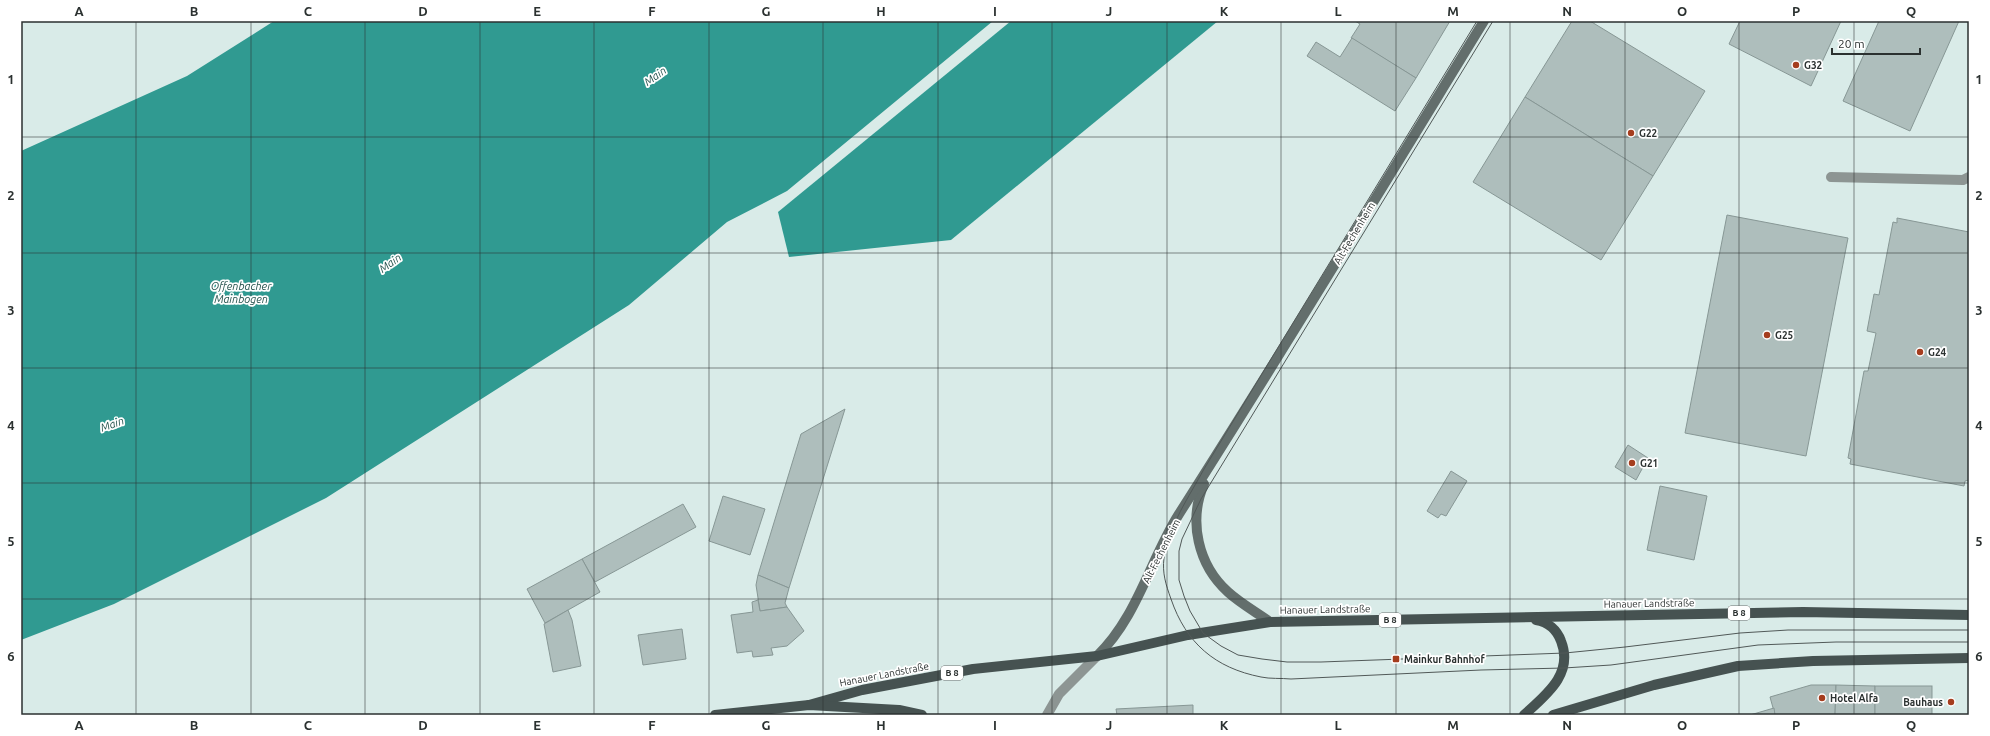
<svg xmlns="http://www.w3.org/2000/svg" width="1990" height="736" font-family="Ubuntu,sans-serif">
<style>
.water{fill:#309a91}
.building{fill:#aebebc;stroke:#879795}
.lines{fill:none;stroke-linecap:round;stroke-linejoin:round}
.lane{stroke:#8d9593;stroke-width:10}
.street{stroke:#8d9593;stroke-width:10}
.secondary{stroke:#636e6c;stroke-width:10}
.primary{stroke:#465251;stroke-width:10}
.tram{stroke:#515958;stroke-width:1}
.grid{fill:none;stroke:#2b3130;stroke-width:1;stroke-opacity:0.55}
.poi-dot{fill:#a53d1e;stroke:#fff;stroke-width:1.5}
.labels{text-anchor:middle;stroke-width:3.5;stroke-linejoin:round;paint-order:stroke}
.shield{fill:#fff;stroke:#6b6f6e;stroke-width:1}
.shield-label{font-size:9px;font-weight:bold;fill:#2b3130}
.poi-label{font-size:10px;font-weight:bold;fill:#2b3130;stroke:#fff;text-anchor:start}
.street-label{font-size:10px;fill:#2b3130;stroke:#fff}
.water-label{font-size:11px;font-style:italic;fill:#26534e;stroke:#fff}
.neatline{fill:none;stroke:#2b3130;stroke-width:1.5}
.grid-label{font-size:13px;text-anchor:middle;font-weight:bold;fill:#2b3130}
</style>
<rect width="100%" height="100%" fill="#d9ebe8"/>
<!-- water -->
<g class="water">
<path d="M274 21H993L787 191 727 222 629 305 326 498 114 604 21 640V151L187 76Z"/>
<path d="M1011 21H1218L951 240 789 257 778 212Z"/>
</g>
<!-- building -->
<g class="building">
<path d="M1355 21H1450L1416 78 1351 38 1360 24Z"/>
<path d="M1572 21H1590L1705 91 1653 176 1525 97Z"/>
<path d="M1740 21H1841L1811 86 1729 44Z"/>
<path d="M1879 21H1959L1910 131 1843 101Z"/>
<path d="M1352 38 1416 78 1395 111 1307 56 1316 42 1340 57Z"/>
<path d="M1525 97 1653 176 1601 260 1473 182Z"/>
<path d="M1727 215 1848 238 1806 456 1685 433Z"/>
<path d="M1897 218 1969 232V480L1965 481 1964 486 1850 464 1851 459 1848 458 1864 371H1868L1876 333 1867 331 1874 294 1879 295 1893 222 1897 223Z"/>
<path d="M845 409 789 588 758 575 801 434Z"/>
<path d="M1628 445 1648 458 1636 480 1615 467Z"/>
<path d="M1451 471 1467 481 1446 516 1441 514 1438 518 1427 511Z"/>
<path d="M1660 486 1707 496 1694 560 1647 550Z"/>
<path d="M723 496 765 509 750 555 709 541Z"/>
<path d="M683 504 696 527 595 582 582 559Z"/>
<path d="M582 559 600 592 545 623 527 589Z"/>
<path d="M758 575 789 588 785 603 787 607 760 611 756 585Z"/>
<path d="M758 600 760 611 787 607 804 631 787 646 771 648 773 655 753 657 752 651 737 653 731 615 753 612 752 602Z"/>
<path d="M568 610 572 620 581 666 553 672 544 624Z"/>
<path d="M682 629 686 659 643 665 638 635Z"/>
<path d="M1811 685H1836L1835 715H1775L1770 697Z"/>
<path d="M1836 685 1875 686V715H1835Z"/>
<rect x="1875" y="686" width="57" height="29"/>
<path d="M1193 705V715H1117L1116 709Z"/>
<path d="M1774 708 1775 715H1750Z"/>
</g>
<g class="lines">
<!-- lane -->
<path class="lane" d="M1831 177 1963 180 1969 177"/>
<!-- street -->
<path class="street" d="M1047 715 1059 694 1097 656"/>
<!-- secondary -->
<g class="secondary">
<path d="M1204 484C1188 521 1198 565 1228 592 1240 603 1256 612 1270 622"/>
<path d="M1097 656C1137 618 1150 560 1179 514 1283 351 1383 186 1484 21"/>
</g>
<!-- primary -->
<g class="primary">
<path d="M809 705 862 690 973 669 1097 656 1188 635 1270 622 1803 612 1969 615"/>
<path d="M715 715 809 705 899 710 922 715"/>
<path d="M1524 715C1546 695 1574 674 1561 641 1557 630 1548 622 1536 620"/>
<path d="M1553 715 1654 685 1738 666 1813 661 1969 658"/>
</g>
<!-- tram -->
<g class="tram">
<path d="M1477 21 1204 469C1189 497 1169 525 1164 558 1162 573 1166 585 1171 599 1186 643 1215 668 1261 677 1270 679 1281 678 1291 679L1481 670 1564 668 1611 665 1758 645 1836 642H1969"/>
<path d="M1493 21 1201 499 1182 539 1179 551V580L1184 596 1190 611 1203 633 1221 646 1238 655 1262 659 1287 662H1321L1565 653 1625 647 1740 633 1788 630H1969"/>
</g>
</g>
<!-- grid -->
<path class="grid" d="M136 21V715M251 21V715M365 21V715M480 21V715M594 21V715M709 21V715M823 21V715M938 21V715M1052 21V715M1167 21V715M1281 21V715M1396 21V715M1510 21V715M1625 21V715M1739 21V715M1854 21V715M21 137H1969M21 253H1969M21 368H1969M21 483H1969M21 599H1969"/>
<!-- markers -->
<g class="poi-dot">
<circle cx="1796" cy="65" r="4"/>
<circle cx="1631" cy="133" r="4"/>
<circle cx="1767" cy="335" r="4"/>
<circle cx="1920" cy="352" r="4"/>
<circle cx="1632" cy="463" r="4"/>
<rect x="1392" y="655" width="8" height="8" rx="2"/>
<circle cx="1822" cy="698" r="4"/>
<circle cx="1951" cy="702" r="4"/>
</g>
<g class="labels">
<!-- shield labels -->
<g class="shield">
<rect x="1728" y="606" width="22" height="14" rx="3"/>
<rect x="1379" y="613" width="22" height="14" rx="3"/>
<rect x="941" y="666" width="22" height="14" rx="3"/>
</g>
<g class="shield-label">
<text x="1739" y="616">B 8</text>
<text x="1390" y="623">B 8</text>
<text x="952" y="676">B 8</text>
</g>
<!-- poi labels -->
<g class="poi-label">
<text x="1804" y="69">G32</text>
<text x="1639" y="137">G22</text>
<text x="1775" y="339">G25</text>
<text x="1928" y="356">G24</text>
<text x="1640" y="467">G21</text>
<text x="1404" y="663">Mainkur Bahnhof</text>
<text x="1830" y="702">Hotel Alfa</text>
<text x="1943" y="706" text-anchor="end">Bauhaus</text>
</g>
<!-- street labels -->
<g class="street-label">
<text transform="translate(1354 233) rotate(-59)" y="4">Alt-Fechenheim</text>
<text transform="translate(1161 551) rotate(-63)" y="4">Alt-Fechenheim</text>
<text transform="translate(1649 603) rotate(-1)" y="4">Hanauer Landstraße</text>
<text transform="translate(1325 609) rotate(-1)" y="4">Hanauer Landstraße</text>
<text transform="translate(884 674) rotate(-11)" y="4">Hanauer Landstraße</text>
</g>
<!-- water labels -->
<g class="water-label">
<text transform="translate(655 76) rotate(-35)" y="4">Main</text>
<text transform="translate(390 263) rotate(-35)" y="4">Main</text>
<text x="241" y="290">Offenbacher<tspan x="241" dy="13">Mainbogen</tspan></text>
<text transform="translate(112 424) rotate(-19)" y="4">Main</text>
</g>
</g>
<!-- border -->
<rect width="1990" height="736" fill="none" stroke="#ffffff" stroke-width="44"/>
<!-- scale -->
<path d="M1832 48v6h88v-6" fill="none" stroke="#2b3130" stroke-width="2"/>
<text x="1838" y="48" font-size="12" fill="#2b3130" stroke="#ffffff" stroke-width="3" paint-order="stroke">20 m</text>
<rect x="22" y="22" width="1946" height="692" class="neatline"/>
<g class="grid-label">
<text x="79" y="16">A</text>
<text x="194" y="16">B</text>
<text x="308" y="16">C</text>
<text x="423" y="16">D</text>
<text x="537" y="16">E</text>
<text x="652" y="16">F</text>
<text x="766" y="16">G</text>
<text x="881" y="16">H</text>
<text x="995" y="16">I</text>
<text x="1109" y="16">J</text>
<text x="1224" y="16">K</text>
<text x="1338" y="16">L</text>
<text x="1453" y="16">M</text>
<text x="1567" y="16">N</text>
<text x="1682" y="16">O</text>
<text x="1796" y="16">P</text>
<text x="1911" y="16">Q</text>
<text x="11" y="84">1</text>
<text x="1979" y="84">1</text>
<text x="11" y="200">2</text>
<text x="1979" y="200">2</text>
<text x="11" y="315">3</text>
<text x="1979" y="315">3</text>
<text x="11" y="430">4</text>
<text x="1979" y="430">4</text>
<text x="11" y="546">5</text>
<text x="1979" y="546">5</text>
<text x="11" y="661">6</text>
<text x="1979" y="661">6</text>
<text x="79" y="730">A</text>
<text x="194" y="730">B</text>
<text x="308" y="730">C</text>
<text x="423" y="730">D</text>
<text x="537" y="730">E</text>
<text x="652" y="730">F</text>
<text x="766" y="730">G</text>
<text x="881" y="730">H</text>
<text x="995" y="730">I</text>
<text x="1109" y="730">J</text>
<text x="1224" y="730">K</text>
<text x="1338" y="730">L</text>
<text x="1453" y="730">M</text>
<text x="1567" y="730">N</text>
<text x="1682" y="730">O</text>
<text x="1796" y="730">P</text>
<text x="1911" y="730">Q</text>
</g>
</svg>
